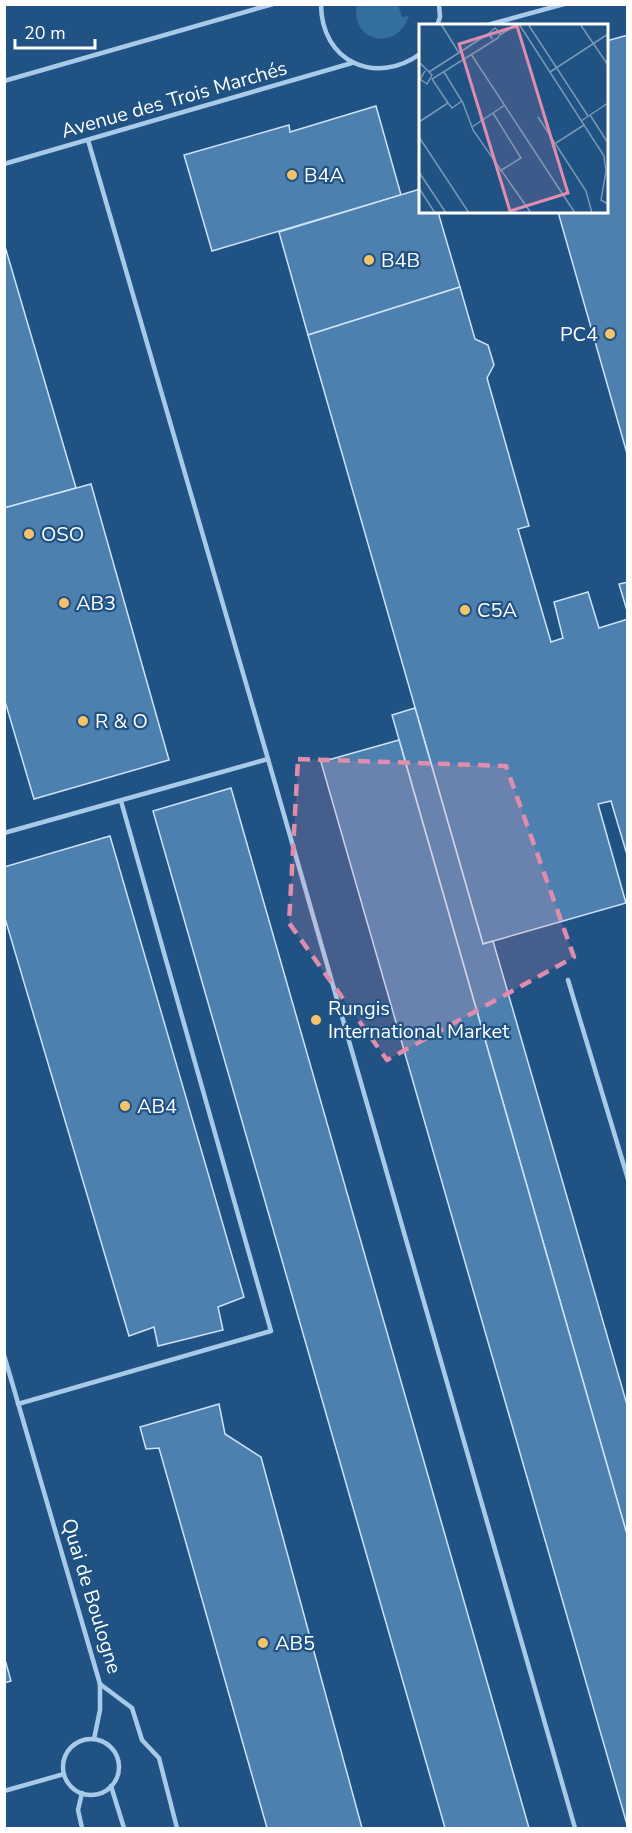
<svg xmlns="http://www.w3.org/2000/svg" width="632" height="1833" font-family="'Nunito Sans',sans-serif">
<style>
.green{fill:#346ea1}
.building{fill:#4d80ae;stroke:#cce3f7;stroke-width:1.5}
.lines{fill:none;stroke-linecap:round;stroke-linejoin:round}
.lane{stroke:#a8cae9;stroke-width:4.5}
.marked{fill:#e08cad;fill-opacity:0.2;stroke:#e08cad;stroke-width:4.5;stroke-dasharray:12 8;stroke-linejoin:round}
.poi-dot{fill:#f6c369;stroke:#205384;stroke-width:2}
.labels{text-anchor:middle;stroke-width:4.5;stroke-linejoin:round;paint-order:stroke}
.street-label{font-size:20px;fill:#fff;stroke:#205384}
.poi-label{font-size:20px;fill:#fff;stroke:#205384;text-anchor:start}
.inset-road{fill:none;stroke:#7998b5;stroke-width:1.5}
.view{fill:#e08cad;fill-opacity:0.15;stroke:#e08cad;stroke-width:3}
.inset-edge{fill:none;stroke:#fff;stroke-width:3}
</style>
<rect width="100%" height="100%" fill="#205384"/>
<!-- green -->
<path class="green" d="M357 5H398L402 17 409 16C396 54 349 40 357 5Z"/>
<!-- building -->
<g class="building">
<path d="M628 35V457L558 212H606V41Z"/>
<path d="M376 106 401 195 212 251 184 155 289 125 290 132Z"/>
<path d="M420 189V212H438L460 287 308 335 279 232Z"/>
<path d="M4 243 76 488 4 508Z"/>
<path d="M460 287 475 339 488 345 494 365 487 378 529 526 518 529 551 642 563 638 554 602 588 592 599 628 628 619V858L611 801 598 804 626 903 483 944 308 335Z"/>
<path d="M91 484 169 760 34 799 4 698V508Z"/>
<path d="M628 582V614L619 584Z"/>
<path d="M415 708 483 944 493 941 628 1408V1538L392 715Z"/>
<path d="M399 740 628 1538V1828L321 762Z"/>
<path d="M231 788 529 1828H445L153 811Z"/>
<path d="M110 836 244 1297 218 1307 223 1330 158 1346 154 1327 129 1336 4 915V867Z"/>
<path d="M219 1404 225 1434 261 1457 362 1828H267L159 1448 146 1449 140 1427Z"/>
<path d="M4 1656 11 1681 4 1683Z"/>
</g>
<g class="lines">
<!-- lane -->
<g class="lane">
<path d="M321 4C321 62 376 86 420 54"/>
<path d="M437 26 440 17 439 4"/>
<path d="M484 26 564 4"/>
<path d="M4 81 273 4"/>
<path d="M88 140 268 759 575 1828"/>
<path d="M4 164 352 63"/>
<path d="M4 833 268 759"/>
<path d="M568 980 628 1179"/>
<path d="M4 1355 100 1684V1710L94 1739"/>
<path d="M18 1404 271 1331 121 801"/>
<path d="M100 1684 132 1708 142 1740 159 1758 177 1828"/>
<circle cx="91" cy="1767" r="28"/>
<path d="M111 1786 124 1828"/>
<path d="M4 1791 64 1774"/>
<path d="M82 1793 78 1810 82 1828"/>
</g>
</g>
<!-- marked area -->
<path class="marked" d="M298 759 506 766 574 957 387 1060 289 923Z"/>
<!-- markers -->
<g class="poi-dot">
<circle cx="292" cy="175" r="6"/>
<circle cx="369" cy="260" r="6"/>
<circle cx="610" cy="334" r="6"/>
<circle cx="29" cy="534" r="6"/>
<circle cx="64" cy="603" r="6"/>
<circle cx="465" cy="610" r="6"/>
<circle cx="83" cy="721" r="6"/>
<circle cx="316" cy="1020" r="6"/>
<circle cx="125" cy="1106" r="6"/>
<circle cx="263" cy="1643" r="6"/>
</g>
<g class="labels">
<!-- street labels -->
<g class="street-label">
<text transform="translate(174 99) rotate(-16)" y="7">Avenue des Trois Marchés</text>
<text transform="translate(92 1596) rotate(73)" y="7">Quai de Boulogne</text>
</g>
<!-- poi labels -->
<g class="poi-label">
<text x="304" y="182">B4A</text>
<text x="381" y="267">B4B</text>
<text x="598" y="341" text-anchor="end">PC4</text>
<text x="41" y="541">OSO</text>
<text x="76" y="610">AB3</text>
<text x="477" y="617">C5A</text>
<text x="95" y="728">R &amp; O</text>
<text x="328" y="1015">Rungis<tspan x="328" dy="23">International Market</tspan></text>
<text x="137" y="1113">AB4</text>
<text x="275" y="1650">AB5</text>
</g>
</g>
<!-- overview -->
<g transform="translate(419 24)">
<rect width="189" height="189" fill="#205384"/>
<path class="inset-road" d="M22 0 40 29M100 0 185 132 187 147 182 176 189 180M109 0 169 92M161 0 189 41M81 11 98 0M52 30 156 189M0 38 13 51 8 60 1 55 6 47M10 48 69 10M25 48 44 79 54 106 112 189M131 48 189 10M29 79 13 55 79 14 81 9 76 4 69 10 74 15M29 79 33 84 43 77M74 89 102 134 81 147M171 91 189 119M119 93 167 167 173 189M162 97 189 79M0 98 29 79M53 103 86 81M0 113 50 189M137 119 165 101M0 148 27 189M0 164 16 189"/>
<path class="view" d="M98 2 149 169 91 187 40 20Z"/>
<rect width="189" height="189" class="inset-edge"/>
</g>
<!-- border -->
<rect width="632" height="1833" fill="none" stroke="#ffffff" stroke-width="12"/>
<!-- scale -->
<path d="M15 39v9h80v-9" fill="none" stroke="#ffffff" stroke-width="3"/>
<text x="24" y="39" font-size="18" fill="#ffffff" stroke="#205384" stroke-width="4.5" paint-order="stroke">20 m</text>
</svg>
